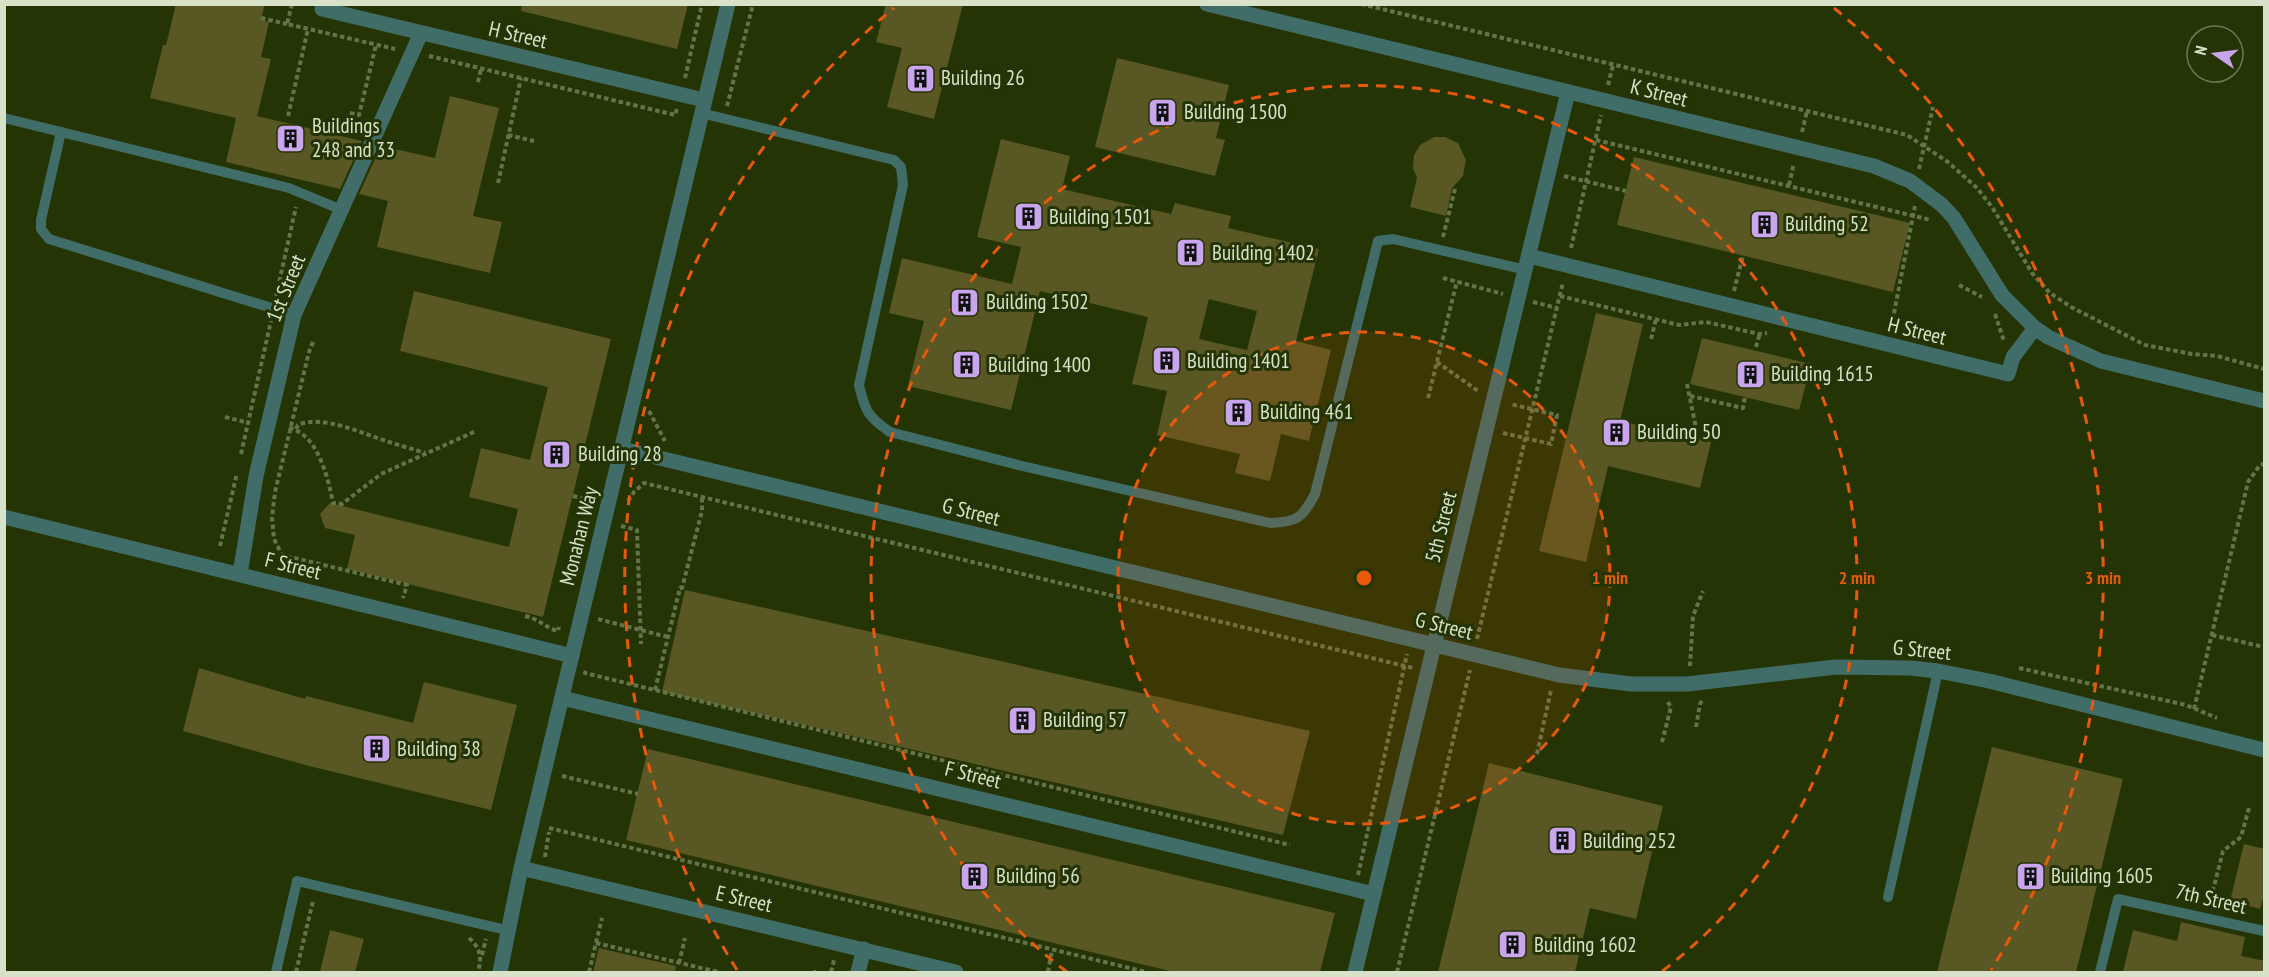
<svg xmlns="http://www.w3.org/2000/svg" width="2269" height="977" font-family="'PT Sans Narrow',sans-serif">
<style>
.building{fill:#595724;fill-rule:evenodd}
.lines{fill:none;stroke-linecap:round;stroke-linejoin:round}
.path{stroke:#65734b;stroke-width:4;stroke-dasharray:4.5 3;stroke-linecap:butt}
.service{stroke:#416d68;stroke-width:10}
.minor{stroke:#416d68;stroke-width:15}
.tertiary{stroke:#416d68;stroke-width:15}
.ring{fill:none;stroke:#e8590c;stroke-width:3;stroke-dasharray:10 8}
.labels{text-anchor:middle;stroke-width:6;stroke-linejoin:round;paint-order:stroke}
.street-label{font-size:21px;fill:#d7e2c9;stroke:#243404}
.poi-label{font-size:21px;fill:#d7e2c9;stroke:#243404;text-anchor:start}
.centre{fill:#e8590c;stroke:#243404;stroke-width:3}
.ring-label{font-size:18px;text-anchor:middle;font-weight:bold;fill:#e8590c;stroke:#243404;stroke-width:6;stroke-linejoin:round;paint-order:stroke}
</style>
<rect width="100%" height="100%" fill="#243404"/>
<!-- building -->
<g class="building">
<path d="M176 4H265L261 20 269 22 261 57 271 59 257 116 362 141 340 189 226 162 236 118 150 98 163 45H166Z"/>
<path d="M522 4H688L677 49 521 11Z"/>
<path d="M886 4H963L934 119 887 107 902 48 876 42Z"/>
<path d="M1117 58 1229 85 1216 138 1225 140 1215 176 1095 147Z"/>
<path d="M450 96 499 108 473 216 502 222 490 273 377 247 388 201 359 194 381 146 435 158Z"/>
<path d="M1434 137H1445L1458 143 1466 160 1463 176 1452 188 1446 216 1410 207 1417 178 1413 168 1414 155 1420 145Z"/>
<path d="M1001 139 1070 156 1062 189 1171 214 1175 203 1231 216 1228 228 1319 249 1296 341 1331 350 1309 441 1281 434 1270 481 1235 473 1240 454 1157 435 1167 391 1132 384 1148 317 1040 291 1011 410 908 386 924 321 889 313 902 258 1012 284 1021 247 977 237ZM1209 299 1257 311 1247 350 1199 339Z"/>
<path d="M1634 157 1910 223 1893 292 1617 225Z"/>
<path d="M414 291 611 339 543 617 347 569 355 535 325 528 320 514 330 503 509 547 518 509 469 497 481 448 530 460 548 387 400 351Z"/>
<path d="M1596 313 1643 324 1620 421 1711 442 1700 488 1608 466 1586 562 1539 551Z"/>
<path d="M1702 338 1811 364 1799 410 1690 384Z"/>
<path d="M685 590 1310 731 1283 835 662 692Z"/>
<path d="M199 668 305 699 306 696 413 723 424 682 517 705 491 810 309 766 183 731Z"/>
<path d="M1992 747 2123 779 2076 972H1937Z"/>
<path d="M648 749 1335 913 1320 972H1174L626 840Z"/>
<path d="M1489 763 1663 806 1636 919 1590 908 1575 972H1438Z"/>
<path d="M2244 844 2265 849V891L2260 909 2230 901Z"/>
<path d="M2181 922 2245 937 2241 956 2265 961V972H2123L2133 930 2177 941Z"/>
<path d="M330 930 364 939 355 972H320Z"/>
<path d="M599 948 676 966 675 972H593Z"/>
</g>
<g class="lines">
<!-- path -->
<g class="path">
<path d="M292 4 287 24 395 49"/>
<path d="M1361 4 1907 135 1948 162 1977 188 1992 207 2032 273 2050 293 2071 307 2145 345 2192 354 2217 356 2264 369"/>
<path d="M261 18 287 24"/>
<path d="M429 56 675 115 677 109"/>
<path d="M685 78 702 4"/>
<path d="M478 82 481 69"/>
<path d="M1608 85 1613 65"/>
<path d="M727 106 753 4"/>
<path d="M350 113 359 115 376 45"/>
<path d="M288 116 308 29"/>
<path d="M1802 132 1807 111"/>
<path d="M508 135 534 141"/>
<path d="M1596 140 1931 220"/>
<path d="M1919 169 1933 107"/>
<path d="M1564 176 1626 191"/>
<path d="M498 183 521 78"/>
<path d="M1789 185 1794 163"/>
<path d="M1443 237 1455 189"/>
<path d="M1571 248 1601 115"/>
<path d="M1443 278 1503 294"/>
<path d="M1959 285 1982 297"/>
<path d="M1734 291 1743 255"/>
<path d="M276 296 296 207"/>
<path d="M1560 296 1679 325 1706 322 1759 334 1767 333"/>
<path d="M1533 302 1557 308"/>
<path d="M1995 314 2004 341"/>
<path d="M1891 328 1915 206"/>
<path d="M1651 339 1656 319"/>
<path d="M313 342 309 352 275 492 272 518 274 539 282 555 407 585 403 598"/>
<path d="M1756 347 1760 333"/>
<path d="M1437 362 1478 391"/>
<path d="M1687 384 1697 433"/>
<path d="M1690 396 1743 408 1745 397"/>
<path d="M1428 398 1457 281"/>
<path d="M649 411 665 441"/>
<path d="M225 417 249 423"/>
<path d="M289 428C318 434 328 478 333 503L342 504 381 474 476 431"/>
<path d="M296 429 298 425C322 414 364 434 389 442 401 446 413 449 425 453"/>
<path d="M1503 433 1551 444 1557 415 1510 404"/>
<path d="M241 454 271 321"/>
<path d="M573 496 590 500"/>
<path d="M628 501 634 492 644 483 1413 668"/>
<path d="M621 526 637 530 641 644"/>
<path d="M220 546 237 473"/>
<path d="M525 616C539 619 546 628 558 631L559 627"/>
<path d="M598 619 668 637"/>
<path d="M2212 635 2264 647"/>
<path d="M1477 639 1563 282"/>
<path d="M1690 666 1693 616 1703 591"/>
<path d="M2019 668 2186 705 2217 718"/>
<path d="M586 671 585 673 1290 845"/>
<path d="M655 690 680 588H682L702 511V497"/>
<path d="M2194 709 2248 482 2260 465 2264 464"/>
<path d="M1696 727 1700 704 1703 699"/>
<path d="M1662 742 1671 707 1667 701"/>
<path d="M1537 754 1551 690"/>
<path d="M562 776 638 794"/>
<path d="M549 828 1146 972"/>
<path d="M545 857 549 832"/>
<path d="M1358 875 1407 654"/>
<path d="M2209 906 2223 851 2241 837 2249 808"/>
<path d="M469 938C481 949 482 957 478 972"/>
<path d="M596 943 718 972"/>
<path d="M482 955 486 939"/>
<path d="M679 963 685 938"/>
<path d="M296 972 313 901"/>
<path d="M589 972 602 918"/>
<path d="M813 972H816"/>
<path d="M831 972 834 960"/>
<path d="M1048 972 1052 950"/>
<path d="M1397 972 1470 670"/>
</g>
<!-- service -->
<g class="service">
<path d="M701 113 894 160 901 167 903 185 859 385C865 411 868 417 890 432L1018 465 1270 523C1298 522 1302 518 1315 494L1378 241 1393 239 1526 270"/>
<path d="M4 118 289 188 342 210"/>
<path d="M61 132 41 220V229L49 239 294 315"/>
<path d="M1888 897 1938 671"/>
<path d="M276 972 297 881 510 931"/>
<path d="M2100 972 2118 899 2264 931"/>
</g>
<!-- minor -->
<g class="minor">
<path d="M322 9 704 100"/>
<path d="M1529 256 2008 374 2013 357 2035 328"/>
<path d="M622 449 1559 675 1631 684H1687L1836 667 1910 668 1938 671 1989 681 2264 750"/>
<path d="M4 517 572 656"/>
<path d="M240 574 256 476 294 315 421 33"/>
<path d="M562 698 1374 894"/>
<path d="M521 868 956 972"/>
<path d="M500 972 521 868 728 4"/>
<path d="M858 972 864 949"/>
</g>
<!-- tertiary -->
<g class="tertiary">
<path d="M1207 4 1874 166 1910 181 1942 205 1954 218 2002 295 2035 328 2048 337 2101 361 2264 401"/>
<path d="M1355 972 1568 92"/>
</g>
</g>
<!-- distance rings -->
<circle cx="1364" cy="578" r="246" fill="#e8590c" fill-opacity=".12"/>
<g class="ring">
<circle cx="1364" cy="578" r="246"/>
<path d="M1067 972A493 493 0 1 1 1661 972"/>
<path d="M737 970A739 739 0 0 1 894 8M1834 8A739 739 0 0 1 1991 970"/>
</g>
<!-- icons -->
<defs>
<symbol id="building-square" viewBox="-11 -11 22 22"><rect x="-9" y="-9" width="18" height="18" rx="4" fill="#c9a5ee" stroke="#243404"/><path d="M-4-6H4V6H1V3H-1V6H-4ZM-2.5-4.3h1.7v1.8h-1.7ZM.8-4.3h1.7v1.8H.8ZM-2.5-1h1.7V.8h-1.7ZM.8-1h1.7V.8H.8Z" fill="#111"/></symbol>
</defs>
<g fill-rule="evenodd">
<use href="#building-square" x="904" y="62" width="33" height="33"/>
<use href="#building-square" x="1146" y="96" width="33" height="33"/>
<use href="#building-square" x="274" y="122" width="33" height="33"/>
<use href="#building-square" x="1012" y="200" width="33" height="33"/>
<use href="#building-square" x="1748" y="208" width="33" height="33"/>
<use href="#building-square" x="1174" y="236" width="33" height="33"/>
<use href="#building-square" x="948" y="286" width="33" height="33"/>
<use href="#building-square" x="1150" y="344" width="33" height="33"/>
<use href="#building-square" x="950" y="348" width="33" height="33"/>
<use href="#building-square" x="1734" y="358" width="33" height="33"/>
<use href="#building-square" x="1222" y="396" width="33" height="33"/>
<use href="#building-square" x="1600" y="416" width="33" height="33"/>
<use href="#building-square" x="540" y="438" width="33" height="33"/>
<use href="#building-square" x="1006" y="704" width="33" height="33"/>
<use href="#building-square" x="360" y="732" width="33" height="33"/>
<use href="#building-square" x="1546" y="824" width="33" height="33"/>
<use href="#building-square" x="958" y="860" width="33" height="33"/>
<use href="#building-square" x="2014" y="860" width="33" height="33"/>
<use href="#building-square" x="1496" y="928" width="33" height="33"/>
</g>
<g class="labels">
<!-- street labels -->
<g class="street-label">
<text transform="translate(518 35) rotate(13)" y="7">H Street</text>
<text transform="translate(1659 93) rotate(14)" y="7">K Street</text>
<text transform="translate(286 288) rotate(-68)" y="7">1st Street</text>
<text transform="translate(1917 331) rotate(14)" y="7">H Street</text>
<text transform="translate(971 512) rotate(14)" y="7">G Street</text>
<text transform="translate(1441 527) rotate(-76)" y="7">5th Street</text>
<text transform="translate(579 536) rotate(-76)" y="7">Monahan Way</text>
<text transform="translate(293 566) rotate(14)" y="7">F Street</text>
<text transform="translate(1444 626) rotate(14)" y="7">G Street</text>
<text transform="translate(1922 650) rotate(6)" y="7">G Street</text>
<text transform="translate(973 775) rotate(14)" y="7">F Street</text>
<text transform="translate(744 899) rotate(13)" y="7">E Street</text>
<text transform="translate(2211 899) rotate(13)" y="7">7th Street</text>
</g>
<!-- poi labels -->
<g class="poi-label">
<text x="941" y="85">Building 26</text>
<text x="1184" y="119">Building 1500</text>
<text x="312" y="133">Buildings<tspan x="312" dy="24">248 and 33</tspan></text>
<text x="1049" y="224">Building 1501</text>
<text x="1785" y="231">Building 52</text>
<text x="1212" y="260">Building 1402</text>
<text x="986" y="309">Building 1502</text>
<text x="1187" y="368">Building 1401</text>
<text x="988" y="372">Building 1400</text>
<text x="1771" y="381">Building 1615</text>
<text x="1260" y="419">Building 461</text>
<text x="1637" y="439">Building 50</text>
<text x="578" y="461">Building 28</text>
<text x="1043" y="727">Building 57</text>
<text x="397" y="756">Building 38</text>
<text x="1583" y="848">Building 252</text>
<text x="996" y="883">Building 56</text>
<text x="2051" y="883">Building 1605</text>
<text x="1534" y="952">Building 1602</text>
</g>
</g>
<circle cx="1364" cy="578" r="9" class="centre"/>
<g class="ring-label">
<text x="1610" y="584">1 min</text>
<text x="1857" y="584">2 min</text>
<text x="2103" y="584">3 min</text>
</g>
<!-- border -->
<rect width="2269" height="977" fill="none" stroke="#d7e2c9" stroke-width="12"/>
<!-- north arrow -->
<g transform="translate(2215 54) rotate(284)"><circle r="28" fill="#243404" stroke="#6c7a53" stroke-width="1.5"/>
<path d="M0-4.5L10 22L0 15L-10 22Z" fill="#c9a5ee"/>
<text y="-9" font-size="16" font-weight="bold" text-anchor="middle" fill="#d7e2c9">N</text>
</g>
</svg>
